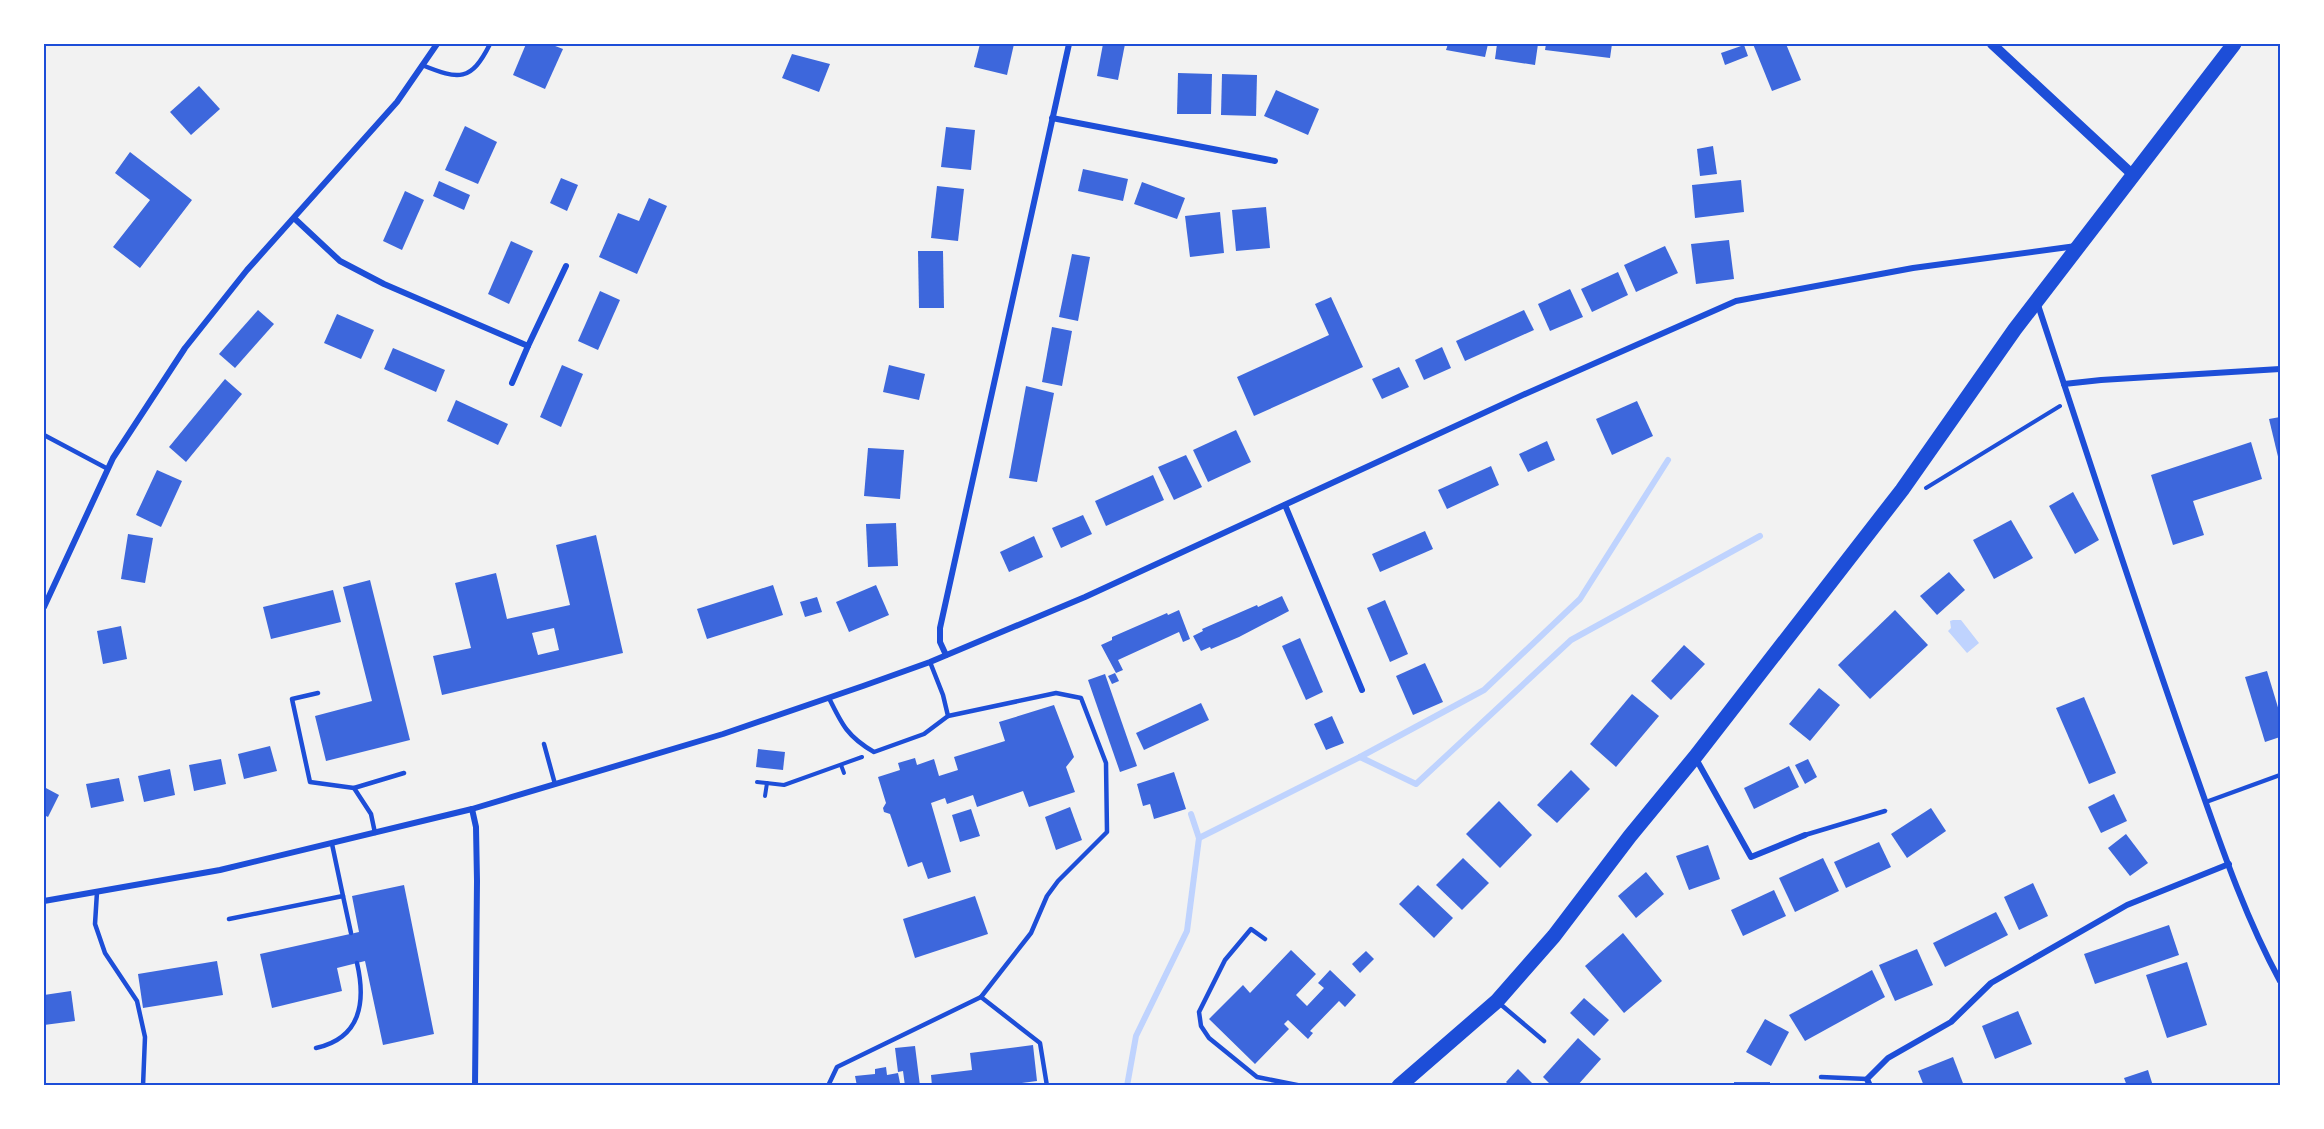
<svg xmlns="http://www.w3.org/2000/svg" width="2324" height="1129" font-family="'Titillium Web',sans-serif">
<style>
.water{fill:#bfd3fe}
.lines{fill:none;stroke-linecap:round;stroke-linejoin:round}
.stream{stroke:#bfd3fe;stroke-width:6}
.building{fill:#3d67dc;fill-rule:evenodd}
.path{stroke:#1d4ed8;stroke-width:4}
.service{stroke:#1d4ed8;stroke-width:4.5}
.minor{stroke:#1d4ed8;stroke-width:6}
.tertiary{stroke:#1d4ed8;stroke-width:10}
.primary{stroke:#1d4ed8;stroke-width:15}
.neatline{fill:none;stroke:#1d4ed8;stroke-width:2}
</style>
<rect width="100%" height="100%" fill="#f2f2f2"/>
<!-- water -->
<path class="water" d="M1953 620H1961L1979 643 1967 653 1948 631 1951 628 1950 621Z"/>
<g class="lines">
<!-- stream -->
<g class="stream">
<path d="M1360 757 1416 784 1571 640 1760 536"/>
<path d="M1199 838 1360 757 1484 690 1580 599 1668 460"/>
<path d="M1127 1086 1136 1036 1187 931 1199 838 1191 814"/>
</g>
</g>
<!-- building -->
<g class="building">
<path d="M526 44H550L563 49 545 89 513 75Z"/>
<path d="M980 44H1014L1007 75 974 67Z"/>
<path d="M1103 44H1125L1118 80 1097 76Z"/>
<path d="M1448 44H1488L1485 57 1446 50Z"/>
<path d="M1497 44H1538L1535 65 1495 59Z"/>
<path d="M1546 44H1612L1610 58 1545 50Z"/>
<path d="M1753 44H1786L1801 80 1772 91Z"/>
<path d="M1744 45 1748 56 1725 65 1721 53Z"/>
<path d="M792 54 830 64 819 92 782 78Z"/>
<path d="M1178 73 1212 74 1211 114H1177Z"/>
<path d="M1222 74 1257 75 1256 116 1221 115Z"/>
<path d="M199 86 220 109 191 135 170 112Z"/>
<path d="M1276 90 1319 109 1308 135 1264 116Z"/>
<path d="M465 126 497 142 478 184 445 170Z"/>
<path d="M946 127 975 130 971 170 941 167Z"/>
<path d="M1713 146 1717 174 1700 176 1697 149Z"/>
<path d="M130 152 192 200 140 268 113 247 150 200 115 173Z"/>
<path d="M1083 169 1128 179 1123 201 1078 191Z"/>
<path d="M561 178 578 185 567 211 550 203Z"/>
<path d="M1741 180 1744 212 1695 218 1692 185Z"/>
<path d="M439 181 470 195 464 210 433 196Z"/>
<path d="M1142 182 1185 198 1177 219 1134 204Z"/>
<path d="M937 186 964 189 958 241 931 238Z"/>
<path d="M405 191 424 200 402 250 383 241Z"/>
<path d="M649 198 667 206 637 274 599 257 618 213 639 221Z"/>
<path d="M1266 207 1270 248 1236 251 1232 210Z"/>
<path d="M1220 212 1224 253 1190 257 1185 216Z"/>
<path d="M1729 240 1734 279 1696 284 1691 244Z"/>
<path d="M511 241 533 251 509 304 488 294Z"/>
<path d="M1665 246 1678 273 1636 292 1624 265Z"/>
<path d="M918 251H943L944 308H919Z"/>
<path d="M1072 254 1090 257 1078 321 1059 317Z"/>
<path d="M1618 272 1628 295 1592 312 1581 289Z"/>
<path d="M1570 289 1583 317 1550 331 1538 304Z"/>
<path d="M600 291 620 300 598 350 578 341Z"/>
<path d="M1331 297 1363 367 1254 416 1237 377 1329 335 1315 304Z"/>
<path d="M258 310 274 324 235 368 219 354Z"/>
<path d="M1524 310 1534 330 1465 361 1456 341Z"/>
<path d="M337 314 374 330 361 359 324 343Z"/>
<path d="M1052 327 1072 331 1062 386 1042 382Z"/>
<path d="M1442 347 1451 368 1424 380 1415 360Z"/>
<path d="M393 348 445 370 436 392 384 369Z"/>
<path d="M562 365 583 374 561 427 540 417Z"/>
<path d="M889 365 925 374 919 400 883 392Z"/>
<path d="M1399 367 1409 387 1382 399 1372 379Z"/>
<path d="M225 379 242 394 186 462 169 447Z"/>
<path d="M1026 386 1054 393 1037 482 1009 478Z"/>
<path d="M456 400 508 424 498 445 447 421Z"/>
<path d="M1637 401 1653 436 1612 455 1596 419Z"/>
<path d="M2280 417V465L2269 419Z"/>
<path d="M1236 430 1251 462 1208 482 1193 450Z"/>
<path d="M1547 441 1555 460 1528 472 1519 454Z"/>
<path d="M2251 442 2262 479 2193 501 2204 535 2173 545 2151 475Z"/>
<path d="M868 448 904 450 900 499 864 496Z"/>
<path d="M1186 455 1202 487 1174 500 1158 467Z"/>
<path d="M1491 466 1499 485 1447 509 1438 490Z"/>
<path d="M157 470 182 481 161 527 136 515Z"/>
<path d="M1153 475 1164 500 1106 526 1095 501Z"/>
<path d="M2073 492 2099 540 2075 554 2049 506Z"/>
<path d="M1083 515 1092 534 1061 548 1052 528Z"/>
<path d="M2011 520 2033 558 1994 579 1973 540Z"/>
<path d="M896 523 898 566 868 567 866 524Z"/>
<path d="M1425 531 1433 549 1380 572 1372 554Z"/>
<path d="M128 534 153 538 145 583 121 579Z"/>
<path d="M596 535 623 653 442 695 433 656 471 648 455 583 496 573 507 619 570 605 556 545ZM554 628 559 650 538 655 532 633Z"/>
<path d="M1034 536 1043 557 1009 572 1000 552Z"/>
<path d="M1949 572 1965 590 1937 615 1920 596Z"/>
<path d="M370 580 410 740 326 761 315 716 372 701 343 587Z"/>
<path d="M773 585 783 615 707 639 697 609Z"/>
<path d="M876 585 889 615 849 632 836 602Z"/>
<path d="M333 590 341 622 271 639 263 607Z"/>
<path d="M1282 596 1289 611 1239 637 1211 649 1210 647 1201 651 1193 636 1203 631 1202 629 1257 605 1258 607Z"/>
<path d="M817 597 822 612 805 617 800 602Z"/>
<path d="M1385 600 1408 654 1390 662 1367 608Z"/>
<path d="M1179 610 1190 639 1183 642 1179 632 1118 660 1123 670 1116 673 1101 645 1112 640V637L1167 613 1168 615Z"/>
<path d="M1895 610 1928 645 1870 699 1838 665Z"/>
<path d="M121 626 127 659 103 664 97 631Z"/>
<path d="M1300 638 1323 692 1306 700 1282 646Z"/>
<path d="M1684 645 1705 664 1671 700 1651 681Z"/>
<path d="M1425 663 1443 702 1413 715 1396 676Z"/>
<path d="M2267 671 2280 714V737L2265 742 2245 677Z"/>
<path d="M1115 673 1119 681 1112 684 1108 676Z"/>
<path d="M1105 674 1137 766 1120 772 1088 680Z"/>
<path d="M1819 688 1840 705 1810 741 1789 724Z"/>
<path d="M1632 694 1659 716 1616 767 1590 744Z"/>
<path d="M2084 697 2116 773 2089 784 2056 708Z"/>
<path d="M1201 703 1209 720 1144 750 1136 733Z"/>
<path d="M1054 705 1074 757 1066 767 1075 792 1029 807 1023 791 977 807 973 795 947 804 945 798 931 803 951 872 928 879 922 862 908 867 890 814 884 812 883 808 886 803 878 777 900 770 898 763 915 758 917 765 934 759 939 776 958 770 954 757 1005 741 999 722Z"/>
<path d="M1332 716 1344 743 1326 750 1314 724Z"/>
<path d="M270 746 277 771 244 779 238 754Z"/>
<path d="M758 749 785 752 783 770 756 767Z"/>
<path d="M221 759 226 784 194 791 189 765Z"/>
<path d="M1808 759 1817 777 1805 784 1795 765Z"/>
<path d="M1789 766 1799 787 1754 809 1744 788Z"/>
<path d="M170 769 175 795 144 802 138 776Z"/>
<path d="M1571 770 1590 789 1557 823 1537 805Z"/>
<path d="M1174 772 1186 809 1154 819 1150 804 1143 806 1137 784Z"/>
<path d="M119 778 124 801 91 808 86 784Z"/>
<path d="M44 787 59 795 48 817 44 815Z"/>
<path d="M2114 794 2127 821 2101 833 2088 807Z"/>
<path d="M1499 801 1532 835 1500 868 1466 834Z"/>
<path d="M1070 807 1082 840 1056 850 1045 817Z"/>
<path d="M1931 808 1946 831 1907 858 1891 834Z"/>
<path d="M971 809 980 836 960 842 952 815Z"/>
<path d="M2126 834 2148 863 2130 876 2108 848Z"/>
<path d="M1879 842 1891 867 1846 888 1834 862Z"/>
<path d="M1708 845 1720 879 1689 890 1676 856Z"/>
<path d="M1463 858 1489 883 1462 910 1436 885Z"/>
<path d="M1823 858 1839 891 1795 912 1779 878Z"/>
<path d="M1646 872 1664 894 1636 918 1618 896Z"/>
<path d="M2033 883 2048 916 2019 930 2004 897Z"/>
<path d="M404 885 434 1034 383 1045 365 961 337 968 342 991 272 1008 260 954 359 932 352 896Z"/>
<path d="M1418 885 1453 918 1434 938 1399 904Z"/>
<path d="M1774 890 1786 916 1743 936 1731 910Z"/>
<path d="M975 896 988 934 915 958 903 919Z"/>
<path d="M1996 912 2008 935 1945 967 1933 943Z"/>
<path d="M2169 925 2179 955 2095 984 2084 954Z"/>
<path d="M1623 933 1662 981 1624 1013 1585 966Z"/>
<path d="M1917 949 1933 985 1895 1001 1879 965Z"/>
<path d="M1291 950 1316 974 1296 995 1307 1006 1324 988 1318 983 1330 970 1356 995 1345 1007 1339 1001 1310 1031 1313 1033 1308 1039 1288 1020 1284 1024 1289 1029 1255 1064 1209 1019 1243 985 1250 993Z"/>
<path d="M1366 951 1374 959 1360 973 1352 964Z"/>
<path d="M217 961 223 995 143 1008 138 974Z"/>
<path d="M2187 962 2207 1025 2167 1038 2146 975Z"/>
<path d="M1872 970 1885 997 1805 1041 1789 1015Z"/>
<path d="M71 991 75 1021 44 1025V995Z"/>
<path d="M1584 998 1609 1020 1594 1036 1570 1013Z"/>
<path d="M2018 1011 2032 1044 1995 1059 1982 1026Z"/>
<path d="M1765 1019 1789 1032 1771 1066 1746 1052Z"/>
<path d="M1578 1038 1601 1059 1577 1086H1552L1543 1077Z"/>
<path d="M1033 1045 1037 1081 1000 1086H932L931 1075 972 1070 970 1053Z"/>
<path d="M915 1046 920 1086H905L903 1071 898 1072 895 1048Z"/>
<path d="M1953 1057 1964 1086H1924L1918 1071Z"/>
<path d="M886 1067 887 1075 898 1073 900 1083 902 1086H857L855 1076 875 1074V1069Z"/>
<path d="M1518 1069 1535 1086H1510L1506 1082Z"/>
<path d="M2148 1070 2153 1086H2127L2124 1078Z"/>
<rect x="1734" y="1082" width="36" height="4"/>
</g>
<g class="lines">
<!-- path -->
<g class="path">
<path d="M1926 488 2060 406"/>
<path d="M841 765 844 773"/>
<path d="M757 782 784 785 862 757"/>
<path d="M765 796 767 783"/>
</g>
<!-- service -->
<g class="service">
<path d="M422 65C459 80 471 82 490 44"/>
<path d="M44 435 108 469"/>
<path d="M318 693 292 699 310 782 354 788 404 773"/>
<path d="M829 698C842 725 848 737 874 752L924 734 948 716 943 695 930 662"/>
<path d="M948 716 1056 693 1081 698 1106 763 1107 832 1058 881 1047 896 1031 933 981 997"/>
<path d="M544 744 555 784"/>
<path d="M354 788 371 814 375 833"/>
<path d="M2206 802 2280 775"/>
<path d="M1805 835 1885 811"/>
<path d="M97 892 95 924 105 953 137 1001 145 1037 143 1086"/>
<path d="M343 896 351 933"/>
<path d="M229 919 343 896 332 844"/>
<path d="M1265 939 1251 929 1225 960 1199 1012 1201 1026 1209 1038 1257 1077 1302 1086"/>
<path d="M1499 1003 1544 1041"/>
<path d="M316 1048C361 1038 366 1002 357 963"/>
<path d="M1821 1077 1867 1079"/>
<path d="M828 1086 837 1067 981 997 1040 1043 1047 1086"/>
</g>
<!-- minor -->
<g class="minor">
<path d="M1052 118 1275 161"/>
<path d="M294 218 340 261 384 284 528 346 566 266"/>
<path d="M2037 302C2085 448 2133 595 2184 741 2213 821 2239 906 2280 981"/>
<path d="M512 383 528 346"/>
<path d="M2064 384 2101 380 2280 369"/>
<path d="M1285 505 1362 690"/>
<path d="M44 607 113 458 185 348 247 270 397 102 437 44"/>
<path d="M946 655 940 642V628L1069 44"/>
<path d="M1695 757 1751 857 1805 835"/>
<path d="M472 809 476 827 477 881 475 1086"/>
<path d="M44 901 220 870 472 809 723 734 863 686 930 662 1085 597 1525 394 1736 301 1913 268 2076 246"/>
<path d="M1870 1086 1867 1079 1888 1058 1951 1022 1991 983 2127 905 2229 864"/>
</g>
<!-- tertiary -->
<path class="tertiary" d="M1992 44 2133 175"/>
<!-- primary -->
<path class="primary" d="M1399 1086 1497 1001 1554 936 1630 836 1695 757 1902 490 2015 329 2234 44"/>
</g>
<!-- border -->
<rect width="2324" height="1129" fill="none" stroke="#ffffff" stroke-width="90"/>
<rect x="45" y="45" width="2234" height="1039" class="neatline"/>
</svg>
